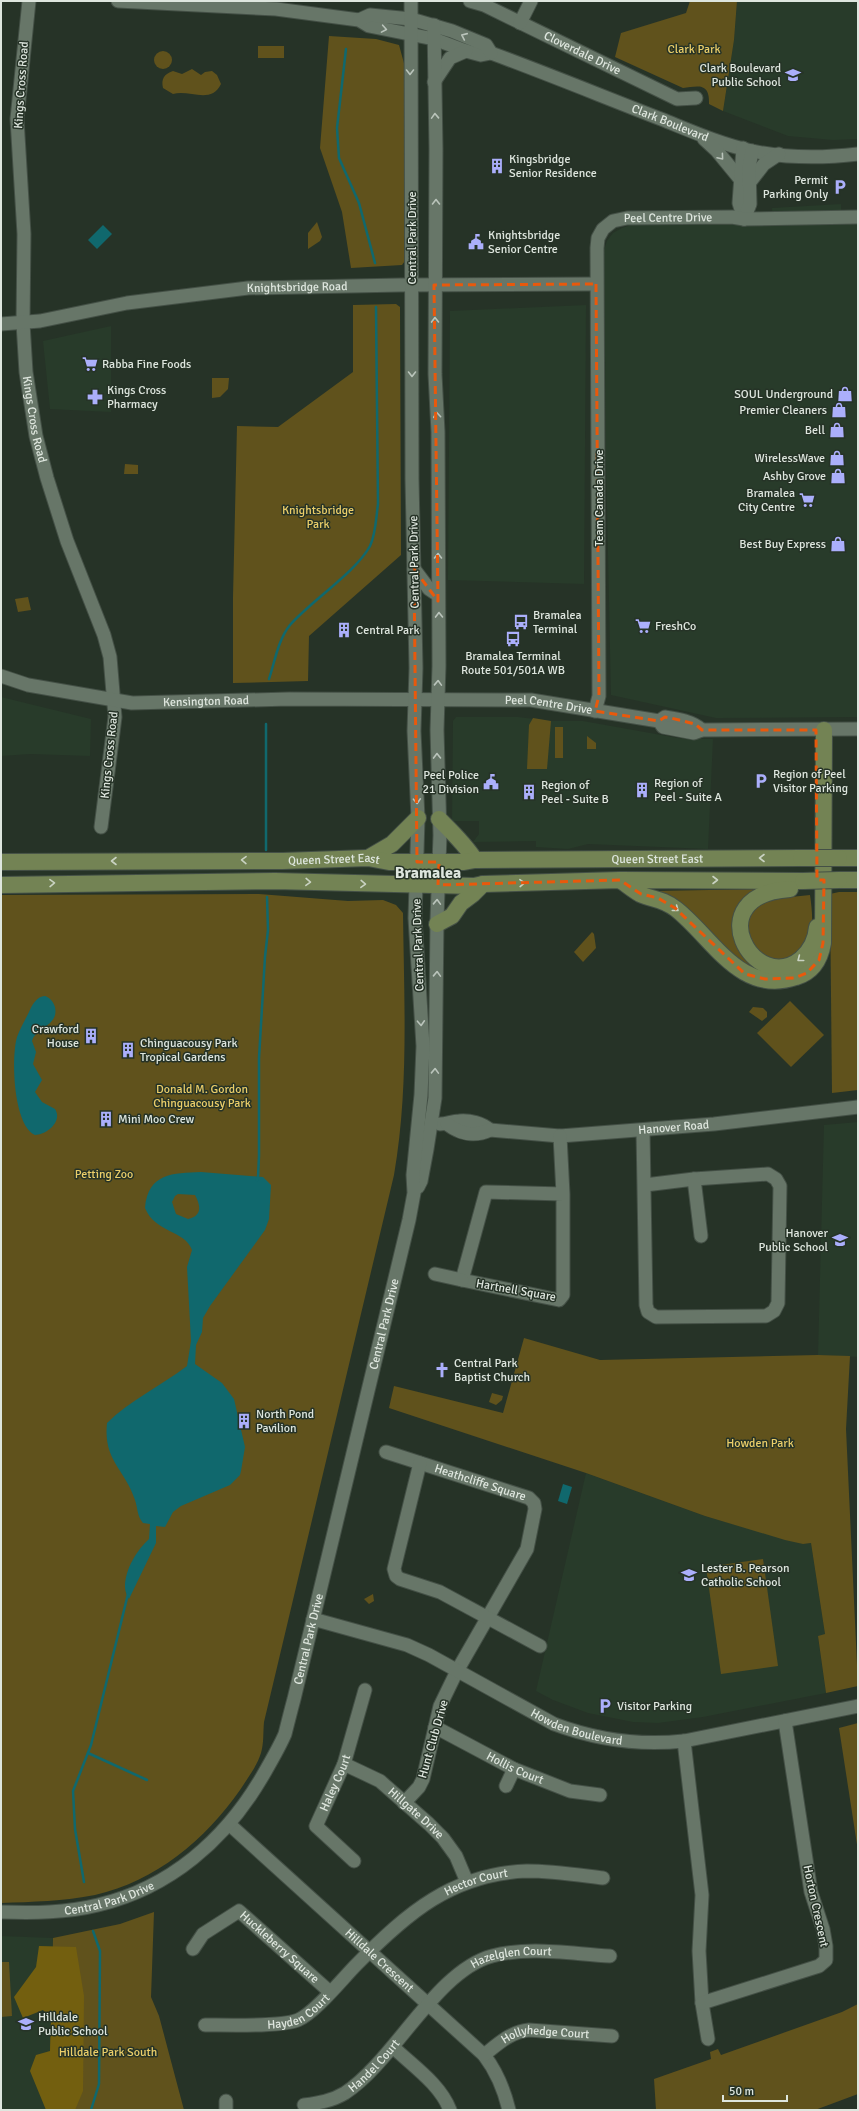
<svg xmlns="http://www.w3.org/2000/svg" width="859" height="2111" font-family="Signika,sans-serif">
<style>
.built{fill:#283b2a}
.green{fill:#60521c}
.forest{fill:#735f0f}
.water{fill:#10686d;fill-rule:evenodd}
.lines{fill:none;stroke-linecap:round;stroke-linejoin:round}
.stream{stroke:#10686d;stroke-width:2.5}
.minor-casing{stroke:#445046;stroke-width:15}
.major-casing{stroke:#445046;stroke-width:18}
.minor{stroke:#677668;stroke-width:13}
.major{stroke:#738354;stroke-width:16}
.major-bridge-casing{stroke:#445046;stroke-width:18;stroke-linecap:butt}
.major-bridge{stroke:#738354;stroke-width:16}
.oneway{stroke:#bac4bb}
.oneway2{stroke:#c9d2c2}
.marked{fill:none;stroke:#e8590c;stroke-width:3;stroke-dasharray:8 5;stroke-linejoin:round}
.labels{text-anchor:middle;stroke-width:3;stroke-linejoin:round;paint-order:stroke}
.park-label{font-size:12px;fill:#ebce69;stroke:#263327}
.street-label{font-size:12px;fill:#dee6de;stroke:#263327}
.poi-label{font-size:12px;fill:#dee6de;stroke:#263327;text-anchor:start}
.district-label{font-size:16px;font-weight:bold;fill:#dee6de;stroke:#263327}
</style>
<rect width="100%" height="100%" fill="#263327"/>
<!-- built -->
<g class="built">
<path d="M737 1H858V139L833 140 788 136 723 111 734 40Z"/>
<path d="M841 204V213L858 212V717L716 718 611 695 606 461 604 250 607 241 613 233 622 228 631 225 773 223 772 208Z"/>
<path d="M586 305 584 584 448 580 450 311Z"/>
<path d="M111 326V412L50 409 43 341Z"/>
<path d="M1 697 91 719 90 756 30 754 1 756Z"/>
<path d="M456 717H518L551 721H583L678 738 713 739 708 849 588 844 568 849 536 847V841L473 842 479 834V821H452L453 721Z"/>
<path d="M858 1122V1357L818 1355 824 1125Z"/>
<path d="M586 1473 705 1516 803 1544 811 1543 825 1634 818 1637 826 1693 703 1717 658 1723 633 1722 588 1713 553 1700 536 1691Z"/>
<path d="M1 1936 53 1938 49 2110H1Z"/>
</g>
<!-- green -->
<g class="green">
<path d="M690 1H737L734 40 723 111 709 104C710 81 696 87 683 88L615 57 621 33 686 13Z"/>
<path d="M329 36 376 39 399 45 405 67 407 258 402 265 351 268 342 212 320 148Z"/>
<rect x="258" y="46" width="26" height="12"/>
<circle cx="163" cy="60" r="9"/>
<path d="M192 69 201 75 205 72 212 71 217 75 221 84C211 105 189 89 173 94L163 88C161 79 164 74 173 71L182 74Z"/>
<path d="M317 222 322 237 320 241 308 249V233Z"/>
<path d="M396 304 400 307 401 555 309 636 308 681 233 683V597L237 426 278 427 353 372V305Z"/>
<path d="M212 378H229L228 389 220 397 212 398Z"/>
<path d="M125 464 138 465V474H124Z"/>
<path d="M28 597 31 610 18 612 15 599Z"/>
<path d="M533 718 551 721 547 769H527L529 725Z"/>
<rect x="555" y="727" width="8" height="31"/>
<path d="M587 736 596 743V749H587Z"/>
<path d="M761 889 743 900 732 927C741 958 745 963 776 973L777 975 742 967 656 891Z"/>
<path d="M839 892H858V1090L832 1093 830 894Z"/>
<path d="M259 894 348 901 383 900 396 905 403 913C404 1000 409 1089 394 1175L264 1722C263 1732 264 1743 261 1753 257 1766 247 1779 240 1790 205 1840 156 1881 95 1895 64 1901 32 1902 1 1903V895Z"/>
<path d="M810 895C813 916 816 944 796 957 789 961 781 964 772 962 764 961 754 949 747 944L749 912 762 900Z"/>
<path d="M592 932 594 934 596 948 583 962 574 952Z"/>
<path d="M790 1001 824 1035 791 1067 757 1033Z"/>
<path d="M753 1007 763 1008 767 1012V1017L762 1021 749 1012Z"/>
<path d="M524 1338 600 1360 818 1355 850 1356 846 1429 858 1686 826 1693 818 1636 825 1634 811 1543 803 1544 785 1540 705 1516 586 1473 389 1408 394 1386 503 1413Z"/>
<path d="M492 1393 503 1396 502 1400 496 1405 489 1402Z"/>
<path d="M763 1559 778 1666 721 1674 706 1567Z"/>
<path d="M373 1594 374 1601 369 1604 364 1599Z"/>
<path d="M858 1723V1851L839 1728Z"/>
<path d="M154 1912 151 1997 159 2016 184 2110H49L53 1938 120 1924Z"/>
<path d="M1 1962H9L12 2016 1 2017Z"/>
<path d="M858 2004V2094L815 2110H656L654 2079 711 2059 710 2052 718 2049 721 2055 842 2012Z"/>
</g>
<!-- forest -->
<path class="forest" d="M39 1946 76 1947 84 1996 83 2091 75 2110H46L30 2071 36 2055 50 2051 51 2019 43 2010 23 2018 14 1997 36 1967Z"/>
<!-- water -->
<g class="water">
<path d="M103 225 112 234 97 249 88 240Z"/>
<path d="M45 996C50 998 53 1001 55 1007 59 1026 36 1027 32 1041L36 1052 33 1064 42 1080 35 1092 42 1102 55 1109C63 1121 47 1135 35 1135 13 1125 11 1057 17 1037 20 1029 25 1020 29 1012 32 1005 37 996 45 996Z"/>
<path d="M201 1172 263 1177 271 1185 269 1219 265 1230 210 1306 203 1318 202 1332 196 1345 195 1364 222 1383 234 1399 245 1447 241 1471 240 1475 230 1485 181 1506 173 1512 165 1527 156 1526V1543L129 1599C127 1596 125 1591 125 1587 125 1569 137 1550 149 1539L150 1524 143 1523C137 1516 138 1509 135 1500 125 1469 103 1461 107 1423 130 1400 161 1386 187 1366L191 1341 187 1267 192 1250C185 1230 155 1233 145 1208 148 1173 173 1173 201 1172ZM178 1194 195 1195C201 1206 202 1216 188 1219L176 1214 172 1202 175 1196Z"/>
<path d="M563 1484 572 1487 567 1504 558 1501Z"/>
</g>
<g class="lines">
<!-- stream -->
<g class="stream">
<path d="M346 49 337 128 339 158 359 203 375 263"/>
<path d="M269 679C275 661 278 640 290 625 311 601 356 572 370 546 376 533 376 518 378 504L376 307"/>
<path d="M266 850V724"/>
<path d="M257 1180 258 1177 259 1156V1058L265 957 268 930 267 897"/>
<path d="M88 1753 147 1780"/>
<path d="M84 1882 75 1829 73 1791 91 1745 128 1594"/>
<path d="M91 2110 99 2084 100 1951 93 1931"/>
</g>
<defs>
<g id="minor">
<path id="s1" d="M29 1 17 119 24 234 23 323 26 372 36 436 47 478 67 541 104 635 110 657 115 717 101 827"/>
<path id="s2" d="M118 1 276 9 359 20 369 26 434 39 466 51 481 55 491 53C548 74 604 97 661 119 691 131 720 144 752 151 785 158 824 158 858 154"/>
<path id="s3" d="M470 1 484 5 677 99 696 98"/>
<path d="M359 20 370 15 411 19 452 31 486 45 491 53"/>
<path d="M520 23 531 1"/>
<path d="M434 82 450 58 466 51"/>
<path d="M704 139 717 151 740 179"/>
<path d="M743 148 739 203 744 219"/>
<path d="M750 182 764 164 779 154"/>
<path d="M744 219 750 204 749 168 752 151"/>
<path id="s4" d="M1 324 40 321 127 303 248 288 401 285 596 284"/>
<path d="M414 569 429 589 438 595"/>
<path id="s5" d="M1 676 28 685 132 703 289 699 531 700 659 721 665 717C678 719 692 721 702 730"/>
<path id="s6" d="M595 711 599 696 597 248 598 238 603 229 613 221 627 218 732 217 744 219 858 217"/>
<path d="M659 721 663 727 694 733 702 730 858 729"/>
<path d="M440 1124C447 1124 452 1121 459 1121 470 1120 482 1123 490 1130"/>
<path id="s7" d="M447 1124C460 1134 475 1137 490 1130L560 1136 714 1124 858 1107"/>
<path d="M643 1131 646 1305 648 1312 656 1317 766 1316 774 1311 778 1303 780 1186 776 1179 768 1174 694 1179 645 1185"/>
<path d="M560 1136 563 1194V1295L559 1300 462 1280 486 1192 563 1194"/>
<path d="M694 1179 701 1236"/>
<path d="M418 1187 421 1181 427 1149 435 1098 437 919 440 835 437 730 439 666 438 432 435 374 436 149 434 25"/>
<path d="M435 1274 462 1280"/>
<path id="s8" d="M386 1452 529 1498 534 1503 535 1509 527 1549 457 1671 440 1706 423 1779 419 1787 404 1803"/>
<path d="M420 1463 394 1569 396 1576 400 1579 440 1592 540 1646"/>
<path id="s9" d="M313 1619 407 1645 429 1655 554 1724C597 1740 638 1746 684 1741L858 1706"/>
<path id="s10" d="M435 1727 514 1769 570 1791 600 1795"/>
<path d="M684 1741 702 1895 699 1951 702 2003 708 2039"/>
<path id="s11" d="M344 1764 380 1781 429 1824 443 1838 456 1856 467 1882"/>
<path d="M506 1786 514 1769"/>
<path id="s12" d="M229 1824 484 2055C497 2072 504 2089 509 2110"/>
<path id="s13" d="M354 1861 316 1826 344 1764 365 1690"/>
<path id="s14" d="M1 1912C33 1913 66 1913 98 1905 170 1888 225 1840 262 1777 270 1763 279 1748 285 1734 288 1722 291 1710 294 1699L409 1220 414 1193 413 1175 421 1095 423 1046 415 918 418 818 414 731 416 668 412 479 411 1"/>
<path id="s15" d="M193 1949 203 1934 239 1911 330 1992"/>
<path d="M702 2003 819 1966 826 1960V1946L823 1929 811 1892 785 1721"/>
<path id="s16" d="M205 2025C225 2025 282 2027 298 2020 315 2013 343 1978 357 1964 407 1913 452 1874 527 1871 552 1871 578 1875 603 1878"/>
<path d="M393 2047C413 2066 440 2084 450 2110"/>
<path id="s17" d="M484 2055C498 2044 510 2032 529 2030L612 2036"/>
<path d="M226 2101V2110"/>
<path id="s18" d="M304 2105C318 2103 332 2101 345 2093 395 2060 436 1971 492 1956 530 1946 571 1954 610 1956"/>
</g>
<g id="major">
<path d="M439 819C452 832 465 844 475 860"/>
<path d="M368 858 392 844 418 818"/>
<path d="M839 858H858"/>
<path id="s19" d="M1 862 283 861 368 858 389 862H464L475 860 801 858"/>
<path d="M620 880C626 884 633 890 640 894 653 900 662 898 676 909 713 938 740 996 796 977 813 972 820 960 823 943L824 730"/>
<path d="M839 880H858"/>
<path d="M1 885 275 881 474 886 483 884 620 880 803 881"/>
<path d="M790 889C697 895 754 997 801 959 810 951 816 940 817 927"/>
<path d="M437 924 452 916 461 903 473 894 483 884"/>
</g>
</defs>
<!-- minor casing -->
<use href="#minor" class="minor-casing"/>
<!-- major casing -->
<use href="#major" class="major-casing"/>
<!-- minor -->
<use href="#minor" class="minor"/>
<!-- major -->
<use href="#major" class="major"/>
<defs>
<g id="major-bridge">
<path d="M801 858H839"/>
<path d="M803 881 839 880"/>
</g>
</defs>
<!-- major-bridge casing -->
<use href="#major-bridge" class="major-bridge-casing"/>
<!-- major-bridge -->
<use href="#major-bridge" class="major-bridge"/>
</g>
<!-- one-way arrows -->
<defs><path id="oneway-chevron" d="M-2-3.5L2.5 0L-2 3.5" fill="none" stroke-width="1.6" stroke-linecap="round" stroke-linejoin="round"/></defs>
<g class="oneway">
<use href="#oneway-chevron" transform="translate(384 29) rotate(10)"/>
<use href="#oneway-chevron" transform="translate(464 36) rotate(-156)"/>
<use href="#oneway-chevron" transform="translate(410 72) rotate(90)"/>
<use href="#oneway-chevron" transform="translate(435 116) rotate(-92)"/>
<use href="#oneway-chevron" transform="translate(721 157) rotate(50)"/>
<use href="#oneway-chevron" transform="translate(436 202) rotate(-90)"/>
<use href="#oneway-chevron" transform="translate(435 320) rotate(-91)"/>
<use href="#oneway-chevron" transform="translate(412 374) rotate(90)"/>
<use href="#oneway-chevron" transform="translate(437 415) rotate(-95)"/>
<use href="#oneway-chevron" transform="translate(438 556) rotate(-90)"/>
<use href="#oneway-chevron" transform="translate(439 615) rotate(-91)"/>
<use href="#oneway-chevron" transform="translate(438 683) rotate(-88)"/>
<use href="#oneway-chevron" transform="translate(437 756) rotate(-91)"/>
<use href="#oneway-chevron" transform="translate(417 801) rotate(87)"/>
<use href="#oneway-chevron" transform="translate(437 902) rotate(-88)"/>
<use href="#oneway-chevron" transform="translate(437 974) rotate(-88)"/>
<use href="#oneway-chevron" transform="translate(421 1023) rotate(87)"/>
<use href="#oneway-chevron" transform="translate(435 1071) rotate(-88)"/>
</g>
<g class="oneway2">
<use href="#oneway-chevron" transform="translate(762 858) rotate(-180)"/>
<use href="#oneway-chevron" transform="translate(244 860) rotate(-179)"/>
<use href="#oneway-chevron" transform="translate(114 861) rotate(180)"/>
<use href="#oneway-chevron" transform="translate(715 880)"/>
<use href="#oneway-chevron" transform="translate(308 882) rotate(2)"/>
<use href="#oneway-chevron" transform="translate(52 883) rotate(-1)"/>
<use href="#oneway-chevron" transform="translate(522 883) rotate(-2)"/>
<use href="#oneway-chevron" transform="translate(363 884) rotate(2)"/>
<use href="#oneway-chevron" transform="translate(676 909) rotate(38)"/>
<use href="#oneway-chevron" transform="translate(800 959) rotate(142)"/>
</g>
<!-- marked area -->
<path class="marked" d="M596 284 599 696 595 711 659 721 665 717 671 718 695 724 702 730H816L817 880H824L823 943 819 960 807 973 794 978 765 979 745 974 675 908 658 898 641 894 620 880 438 885 439 862H417L414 569 438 601 434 285Z"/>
<!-- icons -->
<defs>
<symbol id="school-bare" viewBox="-9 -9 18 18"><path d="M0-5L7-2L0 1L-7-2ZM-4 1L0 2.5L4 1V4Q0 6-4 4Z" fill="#abaffb" stroke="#263327" stroke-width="2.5" paint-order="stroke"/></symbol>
<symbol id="building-bare" viewBox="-9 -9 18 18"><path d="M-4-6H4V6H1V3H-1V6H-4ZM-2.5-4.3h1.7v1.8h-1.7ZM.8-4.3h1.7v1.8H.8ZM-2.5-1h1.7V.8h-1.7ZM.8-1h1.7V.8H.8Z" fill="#abaffb" stroke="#263327" stroke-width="2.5" paint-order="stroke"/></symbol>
<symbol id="parking-bare" viewBox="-9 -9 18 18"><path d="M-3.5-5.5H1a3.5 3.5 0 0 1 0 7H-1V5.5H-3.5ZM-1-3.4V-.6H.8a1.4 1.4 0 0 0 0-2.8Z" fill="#abaffb" stroke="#263327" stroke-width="2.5" paint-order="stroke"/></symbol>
<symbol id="civic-bare" viewBox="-9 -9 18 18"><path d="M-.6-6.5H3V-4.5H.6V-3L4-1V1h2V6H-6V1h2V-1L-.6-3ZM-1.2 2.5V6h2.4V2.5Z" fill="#abaffb" stroke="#263327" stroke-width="2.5" paint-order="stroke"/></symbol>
<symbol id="supermarket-bare" viewBox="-9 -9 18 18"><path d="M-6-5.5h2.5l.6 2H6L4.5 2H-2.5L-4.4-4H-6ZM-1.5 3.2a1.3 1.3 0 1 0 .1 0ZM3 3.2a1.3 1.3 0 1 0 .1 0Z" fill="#abaffb" stroke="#263327" stroke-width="2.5" paint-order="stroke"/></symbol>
<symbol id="shop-bare" viewBox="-9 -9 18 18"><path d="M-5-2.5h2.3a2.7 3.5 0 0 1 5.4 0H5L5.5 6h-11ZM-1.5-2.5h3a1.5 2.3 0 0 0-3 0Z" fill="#abaffb" stroke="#263327" stroke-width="2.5" paint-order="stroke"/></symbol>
<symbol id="pharmacy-bare" viewBox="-9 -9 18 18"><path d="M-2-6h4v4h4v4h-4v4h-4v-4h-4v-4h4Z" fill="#abaffb" stroke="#263327" stroke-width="2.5" paint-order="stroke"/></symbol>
<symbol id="bus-bare" viewBox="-9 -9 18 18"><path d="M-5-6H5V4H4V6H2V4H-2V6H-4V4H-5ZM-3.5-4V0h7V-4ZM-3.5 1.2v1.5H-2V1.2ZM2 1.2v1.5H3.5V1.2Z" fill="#abaffb" stroke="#263327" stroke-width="2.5" paint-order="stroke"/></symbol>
<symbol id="church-bare" viewBox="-9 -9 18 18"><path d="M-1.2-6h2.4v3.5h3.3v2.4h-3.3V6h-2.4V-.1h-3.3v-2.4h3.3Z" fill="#abaffb" stroke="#263327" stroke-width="2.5" paint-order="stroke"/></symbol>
</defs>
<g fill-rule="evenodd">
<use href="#school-bare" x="782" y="64" width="22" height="22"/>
<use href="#building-bare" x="486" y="155" width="22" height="22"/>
<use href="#parking-bare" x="829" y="176" width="22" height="22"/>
<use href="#civic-bare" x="465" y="231" width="22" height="22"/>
<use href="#supermarket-bare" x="79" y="353" width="22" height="22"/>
<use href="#shop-bare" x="834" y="383" width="22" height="22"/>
<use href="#pharmacy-bare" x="84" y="386" width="22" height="22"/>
<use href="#shop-bare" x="828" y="399" width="22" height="22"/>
<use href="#shop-bare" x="826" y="419" width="22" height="22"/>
<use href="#shop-bare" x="826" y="447" width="22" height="22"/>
<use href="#shop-bare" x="827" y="465" width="22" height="22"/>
<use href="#supermarket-bare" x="796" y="489" width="22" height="22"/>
<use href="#shop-bare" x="827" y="533" width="22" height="22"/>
<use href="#bus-bare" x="510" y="611" width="22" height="22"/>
<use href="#supermarket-bare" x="632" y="615" width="22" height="22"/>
<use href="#building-bare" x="333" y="619" width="22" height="22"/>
<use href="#bus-bare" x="502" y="628" width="22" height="22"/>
<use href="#parking-bare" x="750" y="770" width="22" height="22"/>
<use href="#civic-bare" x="480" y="771" width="22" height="22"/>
<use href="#building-bare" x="631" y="779" width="22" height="22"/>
<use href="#building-bare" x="518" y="781" width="22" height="22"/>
<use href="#building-bare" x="80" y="1025" width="22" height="22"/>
<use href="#building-bare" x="117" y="1039" width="22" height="22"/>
<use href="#building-bare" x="95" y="1108" width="22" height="22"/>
<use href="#school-bare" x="829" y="1229" width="22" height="22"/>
<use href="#church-bare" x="431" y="1359" width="22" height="22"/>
<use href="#building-bare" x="233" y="1410" width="22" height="22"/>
<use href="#school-bare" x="678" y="1564" width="22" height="22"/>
<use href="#parking-bare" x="594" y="1695" width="22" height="22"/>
<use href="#school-bare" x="15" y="2013" width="22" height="22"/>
</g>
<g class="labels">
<!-- park labels -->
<g class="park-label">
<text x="694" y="53">Clark Park</text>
<text x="318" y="514">Knightsbridge<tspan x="318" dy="14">Park</tspan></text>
<text x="202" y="1093">Donald M. Gordon<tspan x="202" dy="14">Chinguacousy Park</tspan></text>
<text x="104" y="1178">Petting Zoo</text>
<text x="760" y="1447">Howden Park</text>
<text x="108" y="2056">Hilldale Park South</text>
</g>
<!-- street labels -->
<g class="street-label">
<text dy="4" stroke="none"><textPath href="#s3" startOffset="124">Cloverdale Drive</textPath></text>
<text transform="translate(21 85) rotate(-86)" y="4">Kings Cross Road</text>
<text dy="4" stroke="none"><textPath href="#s2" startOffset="572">Clark Boulevard</textPath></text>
<text dy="4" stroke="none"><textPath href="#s6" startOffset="552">Peel Centre Drive</textPath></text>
<text transform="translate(412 238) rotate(-90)" y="4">Central Park Drive</text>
<text dy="4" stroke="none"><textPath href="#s4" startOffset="299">Knightsbridge Road</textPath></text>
<text dy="4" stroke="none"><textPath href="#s1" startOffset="420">Kings Cross Road</textPath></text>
<text transform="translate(599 498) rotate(-90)" y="4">Team Canada Drive</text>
<text transform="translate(414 562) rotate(-91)" y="4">Central Park Drive</text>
<text dy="4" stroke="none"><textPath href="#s5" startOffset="208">Kensington Road</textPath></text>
<text dy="4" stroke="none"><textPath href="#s5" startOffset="551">Peel Centre Drive</textPath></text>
<text transform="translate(109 755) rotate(-84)" y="4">Kings Cross Road</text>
<text dy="4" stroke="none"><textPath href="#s19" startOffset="657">Queen Street East</textPath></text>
<text dy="4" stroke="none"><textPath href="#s19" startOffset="333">Queen Street East</textPath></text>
<text transform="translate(418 945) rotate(-92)" y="4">Central Park Drive</text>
<text dy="4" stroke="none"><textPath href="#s7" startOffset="230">Hanover Road</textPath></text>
<text transform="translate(516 1290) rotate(10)" y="4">Hartnell Square</text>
<text dy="4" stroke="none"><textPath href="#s14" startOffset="782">Central Park Drive</textPath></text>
<text dy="4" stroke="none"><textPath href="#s8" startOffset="99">Heathcliffe Square</textPath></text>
<text dy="4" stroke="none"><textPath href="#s14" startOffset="458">Central Park Drive</textPath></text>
<text dy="4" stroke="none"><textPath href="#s9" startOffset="287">Howden Boulevard</textPath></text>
<text transform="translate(433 1739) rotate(-74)" y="4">Hunt Club Drive</text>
<text dy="4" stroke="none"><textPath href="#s10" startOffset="90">Hollis Court</textPath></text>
<text dy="4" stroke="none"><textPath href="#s13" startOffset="99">Haley Court</textPath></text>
<text dy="4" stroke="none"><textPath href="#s11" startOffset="88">Hillgate Drive</textPath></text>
<text dy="4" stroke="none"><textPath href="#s16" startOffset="322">Hector Court</textPath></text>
<text dy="4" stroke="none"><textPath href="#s14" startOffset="110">Central Park Drive</textPath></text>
<text transform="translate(816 1906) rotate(78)" y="4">Horton Crescent</text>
<text dy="4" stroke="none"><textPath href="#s15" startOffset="115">Huckleberry Square</textPath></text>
<text dy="4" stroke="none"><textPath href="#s12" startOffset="203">Hilldale Crescent</textPath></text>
<text dy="4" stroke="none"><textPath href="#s18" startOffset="265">Hazelglen Court</textPath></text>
<text dy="4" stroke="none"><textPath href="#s16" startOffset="97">Hayden Court</textPath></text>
<text dy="4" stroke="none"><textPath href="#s17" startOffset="68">Hollyhedge Court</textPath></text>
<text dy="4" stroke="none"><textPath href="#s18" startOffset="83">Handel Court</textPath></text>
</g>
<!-- poi labels -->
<g class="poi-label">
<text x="781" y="72" text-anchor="end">Clark Boulevard<tspan x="781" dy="14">Public School</tspan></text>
<text x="509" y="163">Kingsbridge<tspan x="509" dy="14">Senior Residence</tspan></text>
<text x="828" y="184" text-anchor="end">Permit<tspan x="828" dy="14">Parking Only</tspan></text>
<text x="488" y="239">Knightsbridge<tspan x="488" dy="14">Senior Centre</tspan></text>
<text x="102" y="368">Rabba Fine Foods</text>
<text x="107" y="394">Kings Cross<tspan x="107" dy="14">Pharmacy</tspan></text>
<text x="833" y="398" text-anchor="end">SOUL Underground</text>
<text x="827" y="414" text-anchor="end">Premier Cleaners</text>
<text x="825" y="434" text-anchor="end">Bell</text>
<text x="825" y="462" text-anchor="end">WirelessWave</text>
<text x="826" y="480" text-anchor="end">Ashby Grove</text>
<text x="795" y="497" text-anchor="end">Bramalea<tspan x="795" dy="14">City Centre</tspan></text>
<text x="826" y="548" text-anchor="end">Best Buy Express</text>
<text x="533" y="619">Bramalea<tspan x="533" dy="14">Terminal</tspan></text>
<text x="655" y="630">FreshCo</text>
<text x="356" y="634">Central Park</text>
<text x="513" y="660" text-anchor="middle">Bramalea Terminal<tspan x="513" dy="14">Route 501/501A WB</tspan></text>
<text x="773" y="778">Region of Peel<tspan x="773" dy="14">Visitor Parking</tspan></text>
<text x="479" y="779" text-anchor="end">Peel Police<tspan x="479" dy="14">21 Division</tspan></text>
<text x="654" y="787">Region of<tspan x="654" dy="14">Peel - Suite A</tspan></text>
<text x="541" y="789">Region of<tspan x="541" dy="14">Peel - Suite B</tspan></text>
<text x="79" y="1033" text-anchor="end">Crawford<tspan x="79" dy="14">House</tspan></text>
<text x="140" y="1047">Chinguacousy Park<tspan x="140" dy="14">Tropical Gardens</tspan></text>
<text x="118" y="1123">Mini Moo Crew</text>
<text x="828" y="1237" text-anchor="end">Hanover<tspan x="828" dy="14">Public School</tspan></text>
<text x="454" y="1367">Central Park<tspan x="454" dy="14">Baptist Church</tspan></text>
<text x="256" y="1418">North Pond<tspan x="256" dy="14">Pavilion</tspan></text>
<text x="701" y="1572">Lester B. Pearson<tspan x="701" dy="14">Catholic School</tspan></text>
<text x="617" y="1710">Visitor Parking</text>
<text x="38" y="2021">Hilldale<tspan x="38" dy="14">Public School</tspan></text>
</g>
<!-- district labels -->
<g class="district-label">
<text x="428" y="878">Bramalea</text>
</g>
</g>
<!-- border -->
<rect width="859" height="2111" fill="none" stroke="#dee6de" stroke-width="4"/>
<!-- scale -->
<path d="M723 2095v6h64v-6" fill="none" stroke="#dee6de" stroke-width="2"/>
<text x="729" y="2095" font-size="12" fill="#dee6de" stroke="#263327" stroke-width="3" paint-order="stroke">50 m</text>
</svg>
